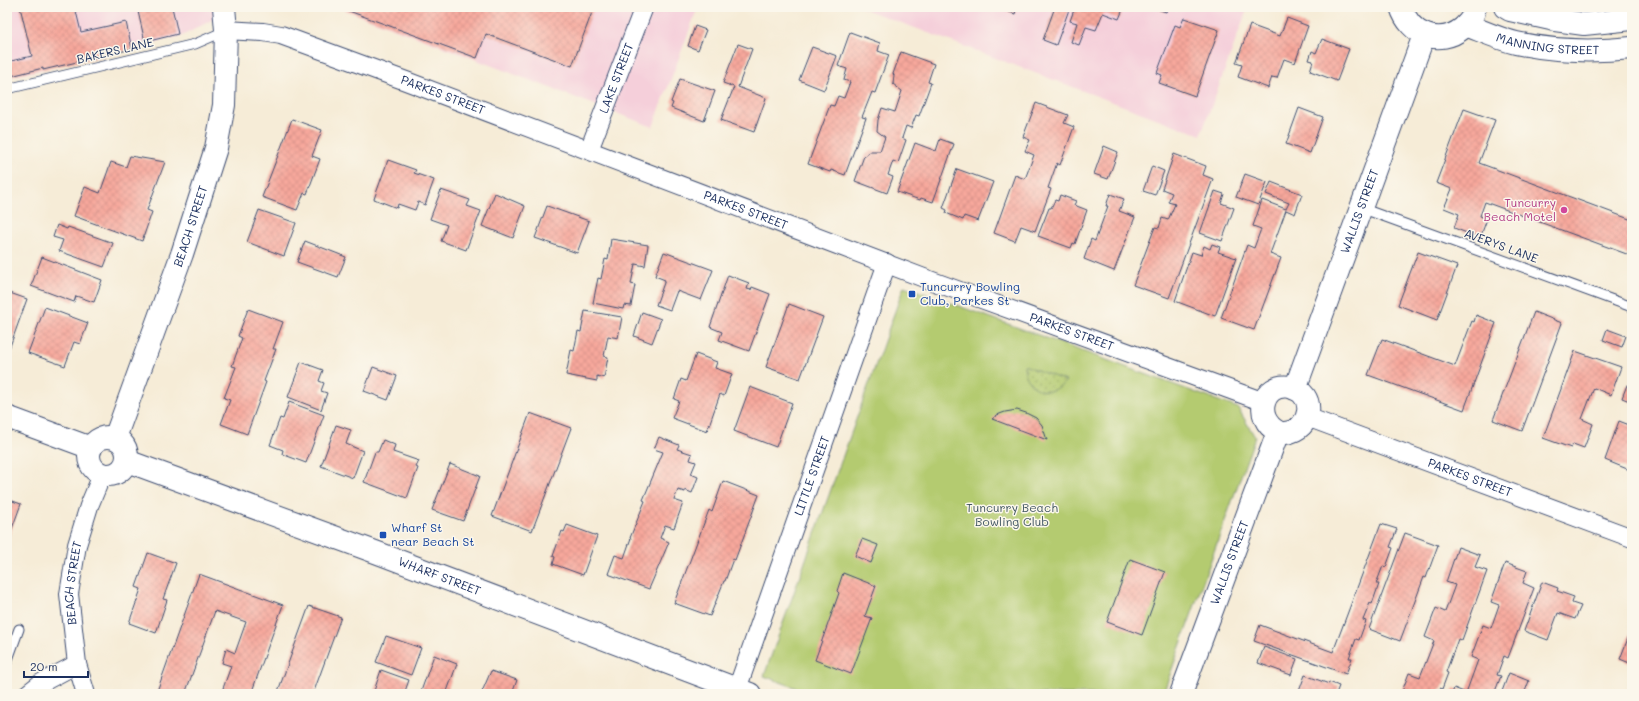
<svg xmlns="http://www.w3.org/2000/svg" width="1639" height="701" font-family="Mali,sans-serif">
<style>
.built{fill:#f5cfda}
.park{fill:#b4cb6f;stroke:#687d66}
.garden{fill:url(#garden-dots);stroke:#687d66}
.building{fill:url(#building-cross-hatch)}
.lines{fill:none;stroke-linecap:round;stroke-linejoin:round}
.service-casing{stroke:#3c4b70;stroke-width:11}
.minor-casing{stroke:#3c4b70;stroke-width:20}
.tertiary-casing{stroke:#3c4b70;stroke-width:24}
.primary-casing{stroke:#3c4b70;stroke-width:24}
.service{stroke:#fff;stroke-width:9}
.minor{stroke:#fff;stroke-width:18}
.tertiary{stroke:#fff;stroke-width:22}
.primary{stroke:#fff;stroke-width:22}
.hotel-dot{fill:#d1479c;stroke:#fbf7ec;stroke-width:1.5}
.transit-dot{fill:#1a4fb4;stroke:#fbf7ec;stroke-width:1.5}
.labels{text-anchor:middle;stroke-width:3;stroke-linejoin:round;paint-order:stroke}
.street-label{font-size:12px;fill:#1b2f5e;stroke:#fbf7ec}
.hotel-label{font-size:12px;fill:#b23c85;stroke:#fbf7ec;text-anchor:end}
.transit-label{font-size:12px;fill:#164399;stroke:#fbf7ec;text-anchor:start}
.park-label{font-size:12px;fill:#415662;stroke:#fbf7ec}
</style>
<defs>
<pattern id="garden-dots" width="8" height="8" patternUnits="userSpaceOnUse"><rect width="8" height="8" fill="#b4cb6f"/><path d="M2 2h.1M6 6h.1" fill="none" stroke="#92a55e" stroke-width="1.8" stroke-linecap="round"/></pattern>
<pattern id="building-cross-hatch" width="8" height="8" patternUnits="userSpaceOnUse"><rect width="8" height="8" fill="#f7a79b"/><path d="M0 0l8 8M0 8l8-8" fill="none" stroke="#d39088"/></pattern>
</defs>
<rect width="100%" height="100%" fill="#fbf7ec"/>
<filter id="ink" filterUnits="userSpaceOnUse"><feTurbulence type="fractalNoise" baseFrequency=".025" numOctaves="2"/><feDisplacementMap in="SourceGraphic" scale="8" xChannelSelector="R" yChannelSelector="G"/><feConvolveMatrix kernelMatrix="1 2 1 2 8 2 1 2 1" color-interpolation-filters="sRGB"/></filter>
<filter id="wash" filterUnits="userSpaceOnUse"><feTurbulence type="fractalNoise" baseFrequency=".012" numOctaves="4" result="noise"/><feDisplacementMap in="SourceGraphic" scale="16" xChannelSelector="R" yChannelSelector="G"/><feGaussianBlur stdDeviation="0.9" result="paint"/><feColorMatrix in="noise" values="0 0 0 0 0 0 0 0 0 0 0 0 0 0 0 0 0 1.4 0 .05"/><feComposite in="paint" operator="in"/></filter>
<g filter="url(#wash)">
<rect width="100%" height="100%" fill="#f6ecd7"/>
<!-- built -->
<g class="built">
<path d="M7 7H236L182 36 7 78Z"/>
<path d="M337 7H698L653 127Z"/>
<path d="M859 7H1248L1201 135Z"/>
</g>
<!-- park -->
<path class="park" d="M904 286 1238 408 1255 437 1163 694H813L764 676Z"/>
<!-- garden -->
<path class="garden" d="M1024 365 1066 381C1050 400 1025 390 1024 365Z"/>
<g id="blocks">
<!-- building -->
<g class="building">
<path d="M20 7H75L81 32 126 22 132 49 43 70V68L7 77V62L32 56Z"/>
<path d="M137 7H172L178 34 145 42Z"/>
<path d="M338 7H594L572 66 486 34 477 58Z"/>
<path d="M995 7H1017L1015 14Z"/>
<path d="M1055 7H1070L1056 45 1043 40Z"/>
<path d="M1075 7H1124L1119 19 1103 13 1096 30 1086 27 1079 45 1071 42 1077 23 1070 21Z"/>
<path d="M1130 7H1135L1133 11 1129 10Z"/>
<path d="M1151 7H1168L1166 12Z"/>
<path d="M1184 18 1219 30 1195 96 1159 83 1162 75 1157 73 1175 25 1180 27Z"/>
<path d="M1287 18 1308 26 1295 63 1284 59 1277 78 1272 77 1268 88 1238 77 1242 65 1236 63 1250 25 1280 36Z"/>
<path d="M695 26 706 30 698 50 688 46Z"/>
<path d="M850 32 880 43 878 51 889 55 875 93 872 92 862 117 866 118 845 175 831 170 830 172 808 164 830 105 834 106 838 96 844 98 850 82 844 80 847 69 838 66Z"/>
<path d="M1322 39 1349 49 1337 81 1310 71 1313 61 1309 60 1312 51 1316 53Z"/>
<path d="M738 44 752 49 738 87 766 98 754 132 721 120 734 87 723 83Z"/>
<path d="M812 47 837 56 824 90 799 80Z"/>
<path d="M901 52 934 64 928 82 931 83 919 116 916 115 911 128 906 126 902 138 906 140 898 163 893 161 888 175 893 177 887 193 855 181 864 156 870 151H880L885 137 877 131 878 120 882 108 895 112 902 91 893 84 894 75 893 74Z"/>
<path d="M680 79 715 91 704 121 671 108 673 103 671 102Z"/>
<path d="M1036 103 1068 115 1064 123 1074 127 1060 165 1057 163 1048 188 1051 189 1035 231 1021 226 1015 241 994 233 1015 175 1025 179 1034 155 1025 151 1030 140 1023 137Z"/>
<path d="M1299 108 1323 117 1310 153 1286 144Z"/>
<path d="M1464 109 1495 120 1479 163 1632 220V256L1485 202 1480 216 1487 219 1480 238 1454 228 1459 214 1444 208 1452 189 1436 183Z"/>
<path d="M292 119 322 130 312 156 320 159 307 194 304 193 297 210 262 197Z"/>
<path d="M940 139 954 144 933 202 921 198 920 200 897 192 915 143 936 151Z"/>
<path d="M1104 146 1118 152 1108 179 1094 174Z"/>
<path d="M1174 154 1206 166 1203 175 1213 179 1169 298 1133 285 1155 227 1159 228 1162 218 1168 220 1175 204 1168 202 1172 193 1162 189Z"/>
<path d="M130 156 165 162 147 210 152 212 142 241 74 216 85 187 100 193 111 162 126 167Z"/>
<path d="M388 160 416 170 414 173 434 180 425 205 418 202 415 210 398 204 397 208 374 199Z"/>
<path d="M1152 166 1164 171 1155 195 1143 191Z"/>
<path d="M957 169 993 182 978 221 964 216 963 220 946 213 947 210 943 208Z"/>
<path d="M1245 174 1267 182 1258 205 1236 197Z"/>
<path d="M1271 182 1302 194 1295 214 1286 210 1270 254 1281 258 1254 330 1221 318 1247 245 1254 248 1261 229 1253 226 1262 200 1286 209 1289 203 1266 194Z"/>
<path d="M441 190 470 200 467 206 481 211 466 250 441 241 447 225 430 219Z"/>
<path d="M1215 191 1224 194 1221 203 1234 208 1222 241 1200 233Z"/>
<path d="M495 193 525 206 513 238 482 226Z"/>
<path d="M1110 194 1124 199 1119 211 1135 217 1114 271 1084 259 1091 239 1095 241 1108 206H1106Z"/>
<path d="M1060 195 1076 201 1074 205 1087 210 1075 244 1073 243 1071 248 1038 236 1049 208H1051L1055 200 1058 201Z"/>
<path d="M547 206 589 221 577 253 535 238Z"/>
<path d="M259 210 296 223 284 256 247 242Z"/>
<path d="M57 225 67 229 68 227 113 243 104 267 59 251 63 240 53 237Z"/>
<path d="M611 239 648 245 645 266 635 264 631 284 635 285 631 306 624 305 623 309 593 303 598 278 601 279 605 259 608 260Z"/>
<path d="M305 241 346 257 338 277 297 262Z"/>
<path d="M1212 244 1220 247 1218 252 1236 258 1215 316 1175 301 1192 252 1201 255 1204 246 1210 249Z"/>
<path d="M664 252 713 270 701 300 677 291 670 310 656 305 665 280 655 276Z"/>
<path d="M1418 252 1457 266 1437 320 1398 305Z"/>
<path d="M42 257 102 280 94 302 76 296 74 302 31 286Z"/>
<path d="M728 275 749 283 747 289 751 290 752 287 770 294 749 351 719 340 722 332 710 327Z"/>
<path d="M7 292 27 299 9 349H7Z"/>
<path d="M789 304 823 317 800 379 766 367Z"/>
<path d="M45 307 88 323 80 344 74 342 65 366 28 353Z"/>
<path d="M248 309 283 322 273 349H276L264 381 266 382 247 434 221 424 230 400 224 398 236 367 232 366 242 338 238 336Z"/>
<path d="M585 311 622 317 618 338 608 336 604 356 608 357 604 378 597 376V381L566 375 571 350 574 351 578 331 581 332Z"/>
<path d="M642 312 661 319 652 343 634 336Z"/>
<path d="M1534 312 1562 323 1522 431 1493 420Z"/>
<path d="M1476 315 1496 323 1464 410 1368 375 1382 339 1455 366 1472 321 1474 322Z"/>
<path d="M1607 329 1626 336 1622 347 1603 340Z"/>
<path d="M1575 351 1621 367 1611 395 1594 388 1582 419 1593 424 1584 448 1573 444 1571 448 1543 438Z"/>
<path d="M696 354 717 362 715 368 732 374 724 396 720 394 707 431 672 418 679 401 674 399 681 379 686 381Z"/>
<path d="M301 362 323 370 319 381 324 383 321 391 327 393 321 410 288 397Z"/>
<path d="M373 367 397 376 388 400 364 391Z"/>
<path d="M1627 385 1632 387V402L1622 398Z"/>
<path d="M750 387 792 403 776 447 734 431Z"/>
<path d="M289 402 324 415 306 463 282 454 283 450 270 445 280 418 283 419Z"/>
<path d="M1017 410 1026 413 1036 418 1042 425 1047 440 992 419 997 415 1005 412Z"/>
<path d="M530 413 571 428 532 531 492 516Z"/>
<path d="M1619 421 1632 426V471L1605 460Z"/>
<path d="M336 425 351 430 346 444 363 451 353 478 321 466Z"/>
<path d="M659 437 679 445 677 449 692 454 690 460 696 462 691 474 698 477 692 493 685 490V492L678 490 674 500 683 503 674 528 665 525 660 538 669 542 649 589 608 574 615 555 624 558 631 538H630L645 501 643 500 663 452 654 449Z"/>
<path d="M383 440 395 445 393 452 419 461 416 467 418 468 407 498 364 482 375 452H378Z"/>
<path d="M450 464 480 476 463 521 432 510Z"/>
<path d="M723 481 759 495 735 560 733 559 725 581H724L710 616 674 603 709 510 712 512Z"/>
<path d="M7 499 21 504 7 542Z"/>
<path d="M1381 524 1397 529 1390 547 1393 548 1386 567 1383 566 1376 584H1379L1372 604 1370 603 1363 620 1366 621 1359 640 1356 639 1349 658H1352L1346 674 1254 641 1260 625 1333 652Z"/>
<path d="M567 525 597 536 583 575 553 564 555 557 553 556 562 531 564 532Z"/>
<path d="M1405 533 1438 545 1426 578 1424 577 1400 641 1369 629Z"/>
<path d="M862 539 878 545 871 563 855 556Z"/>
<path d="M1458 547 1480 555 1475 567 1487 571 1462 640 1458 639 1446 672 1448 673 1442 689 1440 688 1438 694H1401L1409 673 1420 677 1434 641 1425 637 1436 608 1445 612 1455 585 1446 582Z"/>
<path d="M148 553 176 563 163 599 167 600 156 633 129 623 141 589 136 587Z"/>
<path d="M1130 559 1165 572 1142 635 1107 622Z"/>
<path d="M1505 563 1527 571 1523 583 1534 588 1508 658 1504 656 1497 675 1501 676 1494 694H1452L1454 688 1466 693 1478 660 1471 657 1483 625 1491 628 1499 605 1491 602Z"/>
<path d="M843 573 876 586 865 616 872 618 851 674 815 660 839 593 837 591Z"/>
<path d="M199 574 283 605 251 694H221L231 666 222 663 226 649 235 653 246 622 215 611 185 694H156Z"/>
<path d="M1542 582 1558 588 1557 591 1574 597 1572 603 1581 606 1575 619 1558 613 1548 640 1524 631Z"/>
<path d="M309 606 341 617 313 694H277Z"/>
<path d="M1632 628V664L1620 659Z"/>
<path d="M386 636 421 648 411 675 376 662Z"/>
<path d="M1264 647 1297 659 1291 675 1258 663Z"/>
<path d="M434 655 457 664 446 694H420Z"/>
<path d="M381 670 409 680 404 694H373Z"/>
<path d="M491 671 517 680 512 694H481Z"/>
<path d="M1509 673 1529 681 1524 694H1501Z"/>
<path d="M1305 675 1329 684V682L1339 686 1336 694H1298Z"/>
</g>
</g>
</g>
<g filter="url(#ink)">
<use href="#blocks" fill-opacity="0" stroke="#3c4b70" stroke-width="1"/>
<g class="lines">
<defs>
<g id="service">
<path d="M7 89 195 44 225 31"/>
<path d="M1361 208 1632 307"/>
<path d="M7 662 19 629"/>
</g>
<g id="minor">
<path id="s1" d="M226 30 263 32 281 35 406 81 924 278 1264 402"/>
<path id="s2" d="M589 150 644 7"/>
<path id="s3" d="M1307 417 1632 538"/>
<path id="s4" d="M737 689 887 263"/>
<path d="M27 694 41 683 77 664"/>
<path id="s5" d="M86 694 77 664 69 594 77 545 89 506 102 475"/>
</g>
<g id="tertiary">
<path id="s6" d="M1295 389 1424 35"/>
<path d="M7 417 91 448"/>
<circle cx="108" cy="456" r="19"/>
<path id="s7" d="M115 438 182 254 216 148 224 105 226 30 224 7"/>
<path id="s8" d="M127 461 378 553 750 694"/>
<path id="s9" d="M1181 694 1278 432C1252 418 1263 382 1290 387 1317 393 1313 430 1285 433"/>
</g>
<g id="primary">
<path d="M1401 7C1410 35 1439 47 1463 28 1469 23 1474 15 1475 7"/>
<path d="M1505 7 1510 10 1555 20 1584 24 1632 19"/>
<path id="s10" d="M1466 25C1482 31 1499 39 1516 43 1553 51 1594 52 1632 48"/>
</g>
</defs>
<!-- service casing -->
<use href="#service" class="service-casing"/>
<!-- minor casing -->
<use href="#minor" class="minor-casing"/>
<!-- tertiary casing -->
<use href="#tertiary" class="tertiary-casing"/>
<!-- primary casing -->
<use href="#primary" class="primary-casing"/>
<!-- service -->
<use href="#service" class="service"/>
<!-- minor -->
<use href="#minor" class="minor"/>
<!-- tertiary -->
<use href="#tertiary" class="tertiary"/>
<!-- primary -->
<use href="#primary" class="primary"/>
</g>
</g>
<!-- markers -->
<circle class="hotel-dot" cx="1564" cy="210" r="4"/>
<g class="transit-dot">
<rect x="908" y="290" width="8" height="8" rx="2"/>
<rect x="379" y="531" width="8" height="8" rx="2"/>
</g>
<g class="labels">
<!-- street labels -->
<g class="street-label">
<text dy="4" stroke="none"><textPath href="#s10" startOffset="85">MANNING STREET</textPath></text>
<text transform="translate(115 51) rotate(-13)" y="4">BAKERS LANE</text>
<text dy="4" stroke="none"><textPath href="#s2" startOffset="77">LAKE STREET</textPath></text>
<text dy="4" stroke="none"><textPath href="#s1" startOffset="228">PARKES STREET</textPath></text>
<text dy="4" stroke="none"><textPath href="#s1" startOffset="552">PARKES STREET</textPath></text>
<text dy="4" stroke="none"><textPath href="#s6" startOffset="189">WALLIS STREET</textPath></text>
<text dy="4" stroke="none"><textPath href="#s7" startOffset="225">BEACH STREET</textPath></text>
<text transform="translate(1501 246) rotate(20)" y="4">AVERYS LANE</text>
<text dy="4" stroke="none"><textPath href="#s1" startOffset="900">PARKES STREET</textPath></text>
<text dy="4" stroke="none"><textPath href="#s4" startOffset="226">LITTLE STREET</textPath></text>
<text dy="4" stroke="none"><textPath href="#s3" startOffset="174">PARKES STREET</textPath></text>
<text dy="4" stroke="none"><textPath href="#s9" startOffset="140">WALLIS STREET</textPath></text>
<text dy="4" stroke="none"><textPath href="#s8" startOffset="333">WHARF STREET</textPath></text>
<text dy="4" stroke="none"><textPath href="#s5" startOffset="113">BEACH STREET</textPath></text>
</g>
<!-- hotel labels -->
<g class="hotel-label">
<text x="1556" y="207">Tuncurry<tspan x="1556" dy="14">Beach Motel</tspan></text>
</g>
<!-- transit labels -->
<g class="transit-label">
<text x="920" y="291">Tuncurry Bowling<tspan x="920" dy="14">Club, Parkes St</tspan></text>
<text x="391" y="532">Wharf St<tspan x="391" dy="14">near Beach St</tspan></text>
</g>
<!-- park labels -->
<g class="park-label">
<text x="1012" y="512">Tuncurry Beach<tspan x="1012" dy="14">Bowling Club</tspan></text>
</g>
</g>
<!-- margin -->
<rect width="1639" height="701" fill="none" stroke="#fbf7ec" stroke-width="24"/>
<!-- scale -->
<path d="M24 671v6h64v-6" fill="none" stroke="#1b2f5e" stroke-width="2"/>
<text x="30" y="671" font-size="12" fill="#1b2f5e" stroke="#fbf7ec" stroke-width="3" paint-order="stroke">20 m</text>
</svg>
